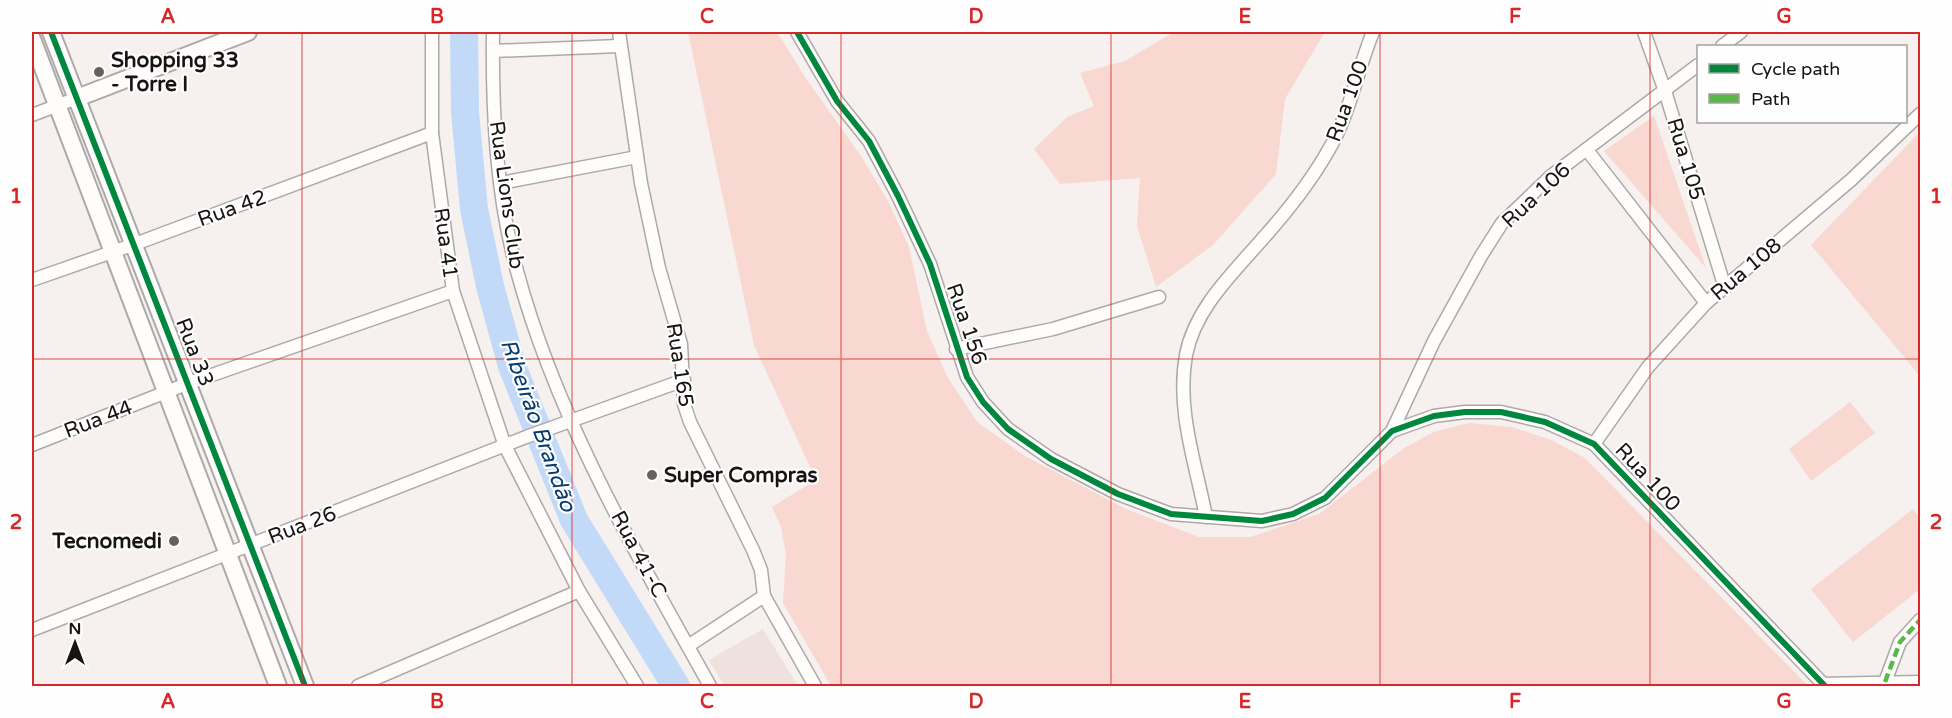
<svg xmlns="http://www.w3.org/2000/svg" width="1952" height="718" font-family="'Varela Round',sans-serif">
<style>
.built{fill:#efe1de}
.green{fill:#f8d8d1}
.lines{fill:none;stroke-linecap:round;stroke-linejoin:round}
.river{stroke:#c2daf7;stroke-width:28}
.minor-casing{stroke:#ada9a8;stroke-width:15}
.tertiary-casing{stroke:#ada9a8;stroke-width:20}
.minor{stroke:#fefdfc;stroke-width:12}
.tertiary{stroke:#fefdfc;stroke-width:16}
.quiet{stroke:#58b947;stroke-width:4.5;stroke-dasharray:9 4.5;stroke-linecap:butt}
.cycleway-casing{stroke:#fefefe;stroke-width:10}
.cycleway{stroke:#00873e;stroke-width:6}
.grid{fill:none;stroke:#d62828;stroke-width:1.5;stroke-opacity:0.55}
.poi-dot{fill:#666160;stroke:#fefefe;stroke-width:2}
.labels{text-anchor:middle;stroke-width:4.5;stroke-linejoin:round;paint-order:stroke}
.poi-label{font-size:21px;font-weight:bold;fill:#181413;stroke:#fefefe;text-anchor:start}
.street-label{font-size:21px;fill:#181413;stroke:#fefefe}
.water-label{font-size:22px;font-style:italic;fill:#063c6e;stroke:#fefefe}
.neatline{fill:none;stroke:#d62828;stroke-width:2}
.grid-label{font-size:20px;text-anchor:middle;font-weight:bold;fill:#d62828}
</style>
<rect width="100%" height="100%" fill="#f6f0ee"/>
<!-- built -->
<path class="built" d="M763 629 798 686H724L709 660Z"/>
<!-- green -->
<g class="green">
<path d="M688 32H777L805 77 863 159 889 203 909 247 927 331 947 376 977 422 1025 456 1126 509 1199 537H1250L1319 514 1404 448 1434 432 1469 423 1512 427 1551 440 1585 458 1808 686H831L783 603 786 554 781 527 772 507 816 480 754 345Z"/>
<path d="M1174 32H1325L1285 99 1276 174 1213 245 1156 287 1137 226 1140 178 1060 184 1034 149 1067 117 1094 106 1080 73 1125 61Z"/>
<path d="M1654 116 1706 268 1604 151Z"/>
<path d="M1920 132V376L1811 245Z"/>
<path d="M1850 402 1875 433 1811 481 1789 449Z"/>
<path d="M1913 509 1920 518V589L1853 642 1811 589Z"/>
</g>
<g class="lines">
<!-- river -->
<path class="river" d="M464 32 465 112 474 209 490 286 512 366 574 520 676 686"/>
<defs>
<g id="minor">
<path d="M432 32V133L453 291 505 446 579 591 637 686"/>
<path d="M493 32C492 111 496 194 517 271 557 419 636 553 710 686"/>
<path d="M619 32 641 183 659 268 681 344 684 404 690 422 753 550 761 570 764 596 815 686"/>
<path d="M797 32 837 101 869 141 898 196 930 264 967 377 983 402 1008 429 1051 459 1118 494 1171 514 1262 521 1293 514 1325 498 1392 431 1434 416 1465 412H1501L1545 422 1594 444 1825 686"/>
<path d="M1644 32 1665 91 1725 288"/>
<path d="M1722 46 1741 32"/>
<path d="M493 51 619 46"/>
<path d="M32 115 77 98"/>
<path d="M1587 150 1706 303"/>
<path d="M501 183 637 157"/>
<path d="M32 280 135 244 432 133"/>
<path d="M956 349 1053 329 1159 297"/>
<path d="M1392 431 1434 341 1481 256 1502 223 1551 176 1698 65"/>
<path d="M1594 444 1648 367 1706 303 1851 180 1920 114"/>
<path d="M32 445 189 383 453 291"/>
<path d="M1206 517C1196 464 1176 410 1186 355 1195 307 1236 270 1266 235 1289 209 1311 181 1328 151 1350 114 1357 71 1373 32"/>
<path d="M32 630 526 437 684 380"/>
<path d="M688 646 764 596"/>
<path d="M1885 682 1900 642 1920 620"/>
<path d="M1821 684 1920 682"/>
<path d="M358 686 579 591"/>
</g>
<g id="tertiary">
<path d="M51 32 305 686"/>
<path d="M32 39 278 686"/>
<path d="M77 98 248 32"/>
</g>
</defs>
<!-- minor casing -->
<use href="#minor" class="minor-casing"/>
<!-- tertiary casing -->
<use href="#tertiary" class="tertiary-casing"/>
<!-- minor -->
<use href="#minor" class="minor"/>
<!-- tertiary -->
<use href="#tertiary" class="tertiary"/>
<!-- quiet -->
<path class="quiet" d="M1885 682 1900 642 1920 620"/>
<defs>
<g id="cycleway">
<path d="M51 32 305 686"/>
<path d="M797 32 837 101 869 141 898 196 930 264 967 377 983 402 1008 429 1051 459 1118 494 1171 514 1262 521 1293 514 1325 498 1392 431 1434 416 1465 412H1501L1545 422 1594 444 1825 686"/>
</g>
</defs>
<!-- cycleway casing -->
<use href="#cycleway" class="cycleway-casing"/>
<!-- cycleway -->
<use href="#cycleway" class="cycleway"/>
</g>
<!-- grid -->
<path class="grid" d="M302 32V686M572 32V686M841 32V686M1111 32V686M1380 32V686M1650 32V686M32 359H1920"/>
<!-- markers -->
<g class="poi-dot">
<circle cx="99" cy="72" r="6"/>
<circle cx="652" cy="475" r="6"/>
<circle cx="174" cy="541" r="6"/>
</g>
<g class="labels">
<!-- poi labels -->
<g class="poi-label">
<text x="111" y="67">Shopping 33<tspan x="111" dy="24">- Torre I</tspan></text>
<text x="664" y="482">Super Compras</text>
<text x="162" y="548" text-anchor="end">Tecnomedi</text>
</g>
<!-- street labels -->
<g class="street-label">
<text transform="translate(1347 101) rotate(-70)" y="7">Rua 100</text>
<text transform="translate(1686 159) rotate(73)" y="7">Rua 105</text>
<text transform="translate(507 195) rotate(82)" y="7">Rua Lions Club</text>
<text transform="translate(1536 195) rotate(-43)" y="7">Rua 106</text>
<text transform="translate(232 208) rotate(-20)" y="7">Rua 42</text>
<text transform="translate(446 243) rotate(82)" y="7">Rua 41</text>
<text transform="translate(1746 269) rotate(-40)" y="7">Rua 108</text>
<text transform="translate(967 324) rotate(71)" y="7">Rua 156</text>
<text transform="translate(195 352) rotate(69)" y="7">Rua 33</text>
<text transform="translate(680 365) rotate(81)" y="7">Rua 165</text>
<text transform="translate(98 419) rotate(-21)" y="7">Rua 44</text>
<text transform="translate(1648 477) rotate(47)" y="7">Rua 100</text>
<text transform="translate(302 525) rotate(-21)" y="7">Rua 26</text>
<text transform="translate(639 554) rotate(62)" y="7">Rua 41-C</text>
</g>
<!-- water labels -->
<g class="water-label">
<text transform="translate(539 425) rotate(70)" y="8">Ribeirão Brandão</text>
</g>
</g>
<!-- border -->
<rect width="1952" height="718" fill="none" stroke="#fefefe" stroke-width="66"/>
<!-- legend -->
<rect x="1697" y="45" width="210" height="78" fill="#fefefe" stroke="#a2a0a0" stroke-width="1.5"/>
<rect x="1709" y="64" width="30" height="9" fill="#00873e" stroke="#a2a0a0" stroke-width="1.5"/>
<text x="1751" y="75" font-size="18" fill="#181413">Cycle path</text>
<rect x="1709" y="94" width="30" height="9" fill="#58b947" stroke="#a2a0a0" stroke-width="1.5"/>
<text x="1751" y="105" font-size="18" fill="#181413">Path</text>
<!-- north arrow -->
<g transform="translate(75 643)" stroke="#fefefe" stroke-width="4.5" paint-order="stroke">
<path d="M0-4.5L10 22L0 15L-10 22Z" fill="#181413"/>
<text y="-9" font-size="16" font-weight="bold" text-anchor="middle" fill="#181413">N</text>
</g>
<rect x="33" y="33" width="1886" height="652" class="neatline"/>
<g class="grid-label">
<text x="168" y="23">A</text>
<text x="437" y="23">B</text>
<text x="707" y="23">C</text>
<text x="976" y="23">D</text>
<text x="1245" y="23">E</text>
<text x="1515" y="23">F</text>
<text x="1784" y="23">G</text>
<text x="16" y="203">1</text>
<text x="1936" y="203">1</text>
<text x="16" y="529">2</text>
<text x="1936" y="529">2</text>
<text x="168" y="708">A</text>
<text x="437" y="708">B</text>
<text x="707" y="708">C</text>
<text x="976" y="708">D</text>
<text x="1245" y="708">E</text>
<text x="1515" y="708">F</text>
<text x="1784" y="708">G</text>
</g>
</svg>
